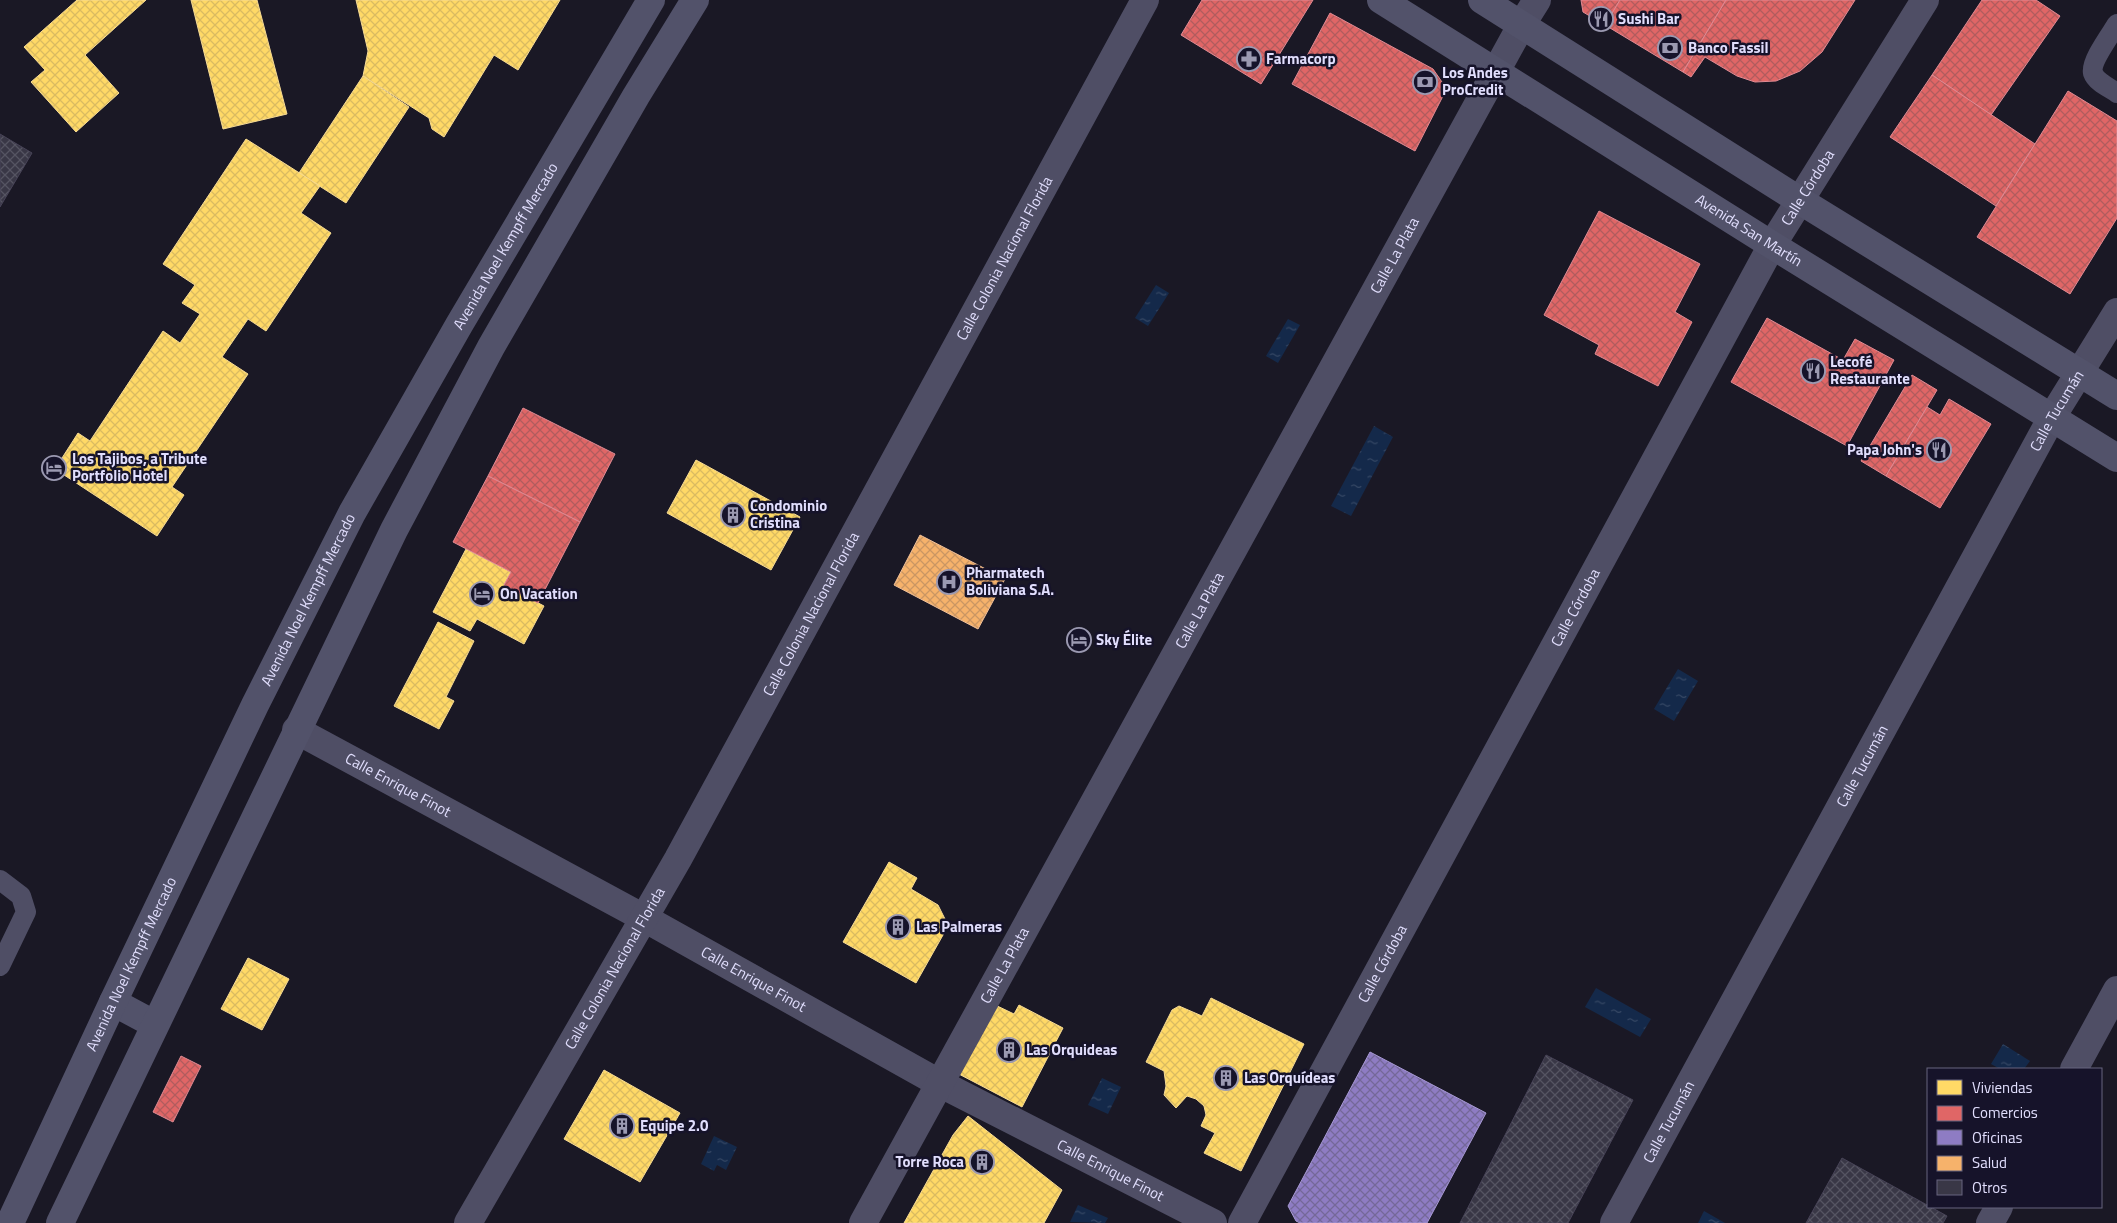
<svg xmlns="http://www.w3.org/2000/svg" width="2117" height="1223" font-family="'Titillium Web',sans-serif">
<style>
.water{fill:url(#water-ripples)}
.homes{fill:url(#homes-cross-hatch);stroke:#f6da93}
.shops{fill:url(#shops-cross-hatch);stroke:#e08a93}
.offices{fill:url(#offices-cross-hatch);stroke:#a799d4}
.health{fill:url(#health-cross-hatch);stroke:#f0bf97}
.building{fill:url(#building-cross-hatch);stroke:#474357}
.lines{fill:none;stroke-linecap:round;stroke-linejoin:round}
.service{stroke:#4f4e65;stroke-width:20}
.minor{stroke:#4f4e65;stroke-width:28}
.secondary{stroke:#52526a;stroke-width:28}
.labels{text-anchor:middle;stroke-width:5;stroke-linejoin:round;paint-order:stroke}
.poi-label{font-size:15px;font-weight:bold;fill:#e1defd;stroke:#16132a;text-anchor:start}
.street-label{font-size:15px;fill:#e1defd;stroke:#16132a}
</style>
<defs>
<pattern id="water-ripples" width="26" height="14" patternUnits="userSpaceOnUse" patternTransform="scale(1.25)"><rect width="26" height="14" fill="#14294a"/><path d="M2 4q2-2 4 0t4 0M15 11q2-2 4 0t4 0" fill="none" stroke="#364865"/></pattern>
<pattern id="homes-cross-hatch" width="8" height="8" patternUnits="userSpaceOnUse" patternTransform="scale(1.25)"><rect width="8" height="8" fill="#ffd966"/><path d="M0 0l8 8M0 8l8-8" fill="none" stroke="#dabb61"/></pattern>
<pattern id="shops-cross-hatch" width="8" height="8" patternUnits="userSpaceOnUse" patternTransform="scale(1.25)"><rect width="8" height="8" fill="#e06666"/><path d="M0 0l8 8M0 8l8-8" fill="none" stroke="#b15c5e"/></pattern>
<pattern id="offices-cross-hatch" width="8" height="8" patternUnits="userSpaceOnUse" patternTransform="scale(1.25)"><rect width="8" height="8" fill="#8e7cc3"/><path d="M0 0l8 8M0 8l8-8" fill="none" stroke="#746899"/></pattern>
<pattern id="health-cross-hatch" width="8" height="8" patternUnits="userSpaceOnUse" patternTransform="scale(1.25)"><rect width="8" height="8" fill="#f6b26b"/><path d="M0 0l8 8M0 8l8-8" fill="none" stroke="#ca9663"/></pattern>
<pattern id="building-cross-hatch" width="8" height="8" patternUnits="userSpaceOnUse" patternTransform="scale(1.25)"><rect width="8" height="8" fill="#393746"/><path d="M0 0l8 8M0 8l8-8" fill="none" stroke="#555462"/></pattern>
</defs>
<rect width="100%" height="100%" fill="#1a1825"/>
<!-- water -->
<g class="water">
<path d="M1156 285 1169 293 1148 326 1135 318Z"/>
<path d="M1288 319 1300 325 1278 363 1266 356Z"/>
<path d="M1374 426 1393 437 1351 516 1331 506Z"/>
<path d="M1678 669 1698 681 1674 721 1654 709Z"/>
<path d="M1596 988 1651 1019 1640 1037 1585 1007Z"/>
<path d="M2003 1044 2030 1061 2024 1069H2000L1991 1064Z"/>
<path d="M1102 1078 1121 1087 1108 1114 1088 1105Z"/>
<path d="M714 1136 737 1147 726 1170 717 1165 714 1171 701 1164Z"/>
<path d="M1078 1205 1108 1218 1105 1223 1070 1222Z"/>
<path d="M1704 1211 1725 1223H1698Z"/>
</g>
<!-- homes -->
<g class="homes">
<path d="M77 0H146L85 55 119 93 76 132 31 82 45 70 24 47Z"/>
<path d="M191 0H257L287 114 223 129Z"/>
<path d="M356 0H560L518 70 494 55 444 137 432 129 429 118 363 76 368 51Z"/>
<path d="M363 76 409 107 346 203 299 173Z"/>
<path d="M246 139 320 186 301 213 331 233 266 331 248 319 222 357 248 374 172 487 184 495 157 536 55 469 78 433 90 441 163 331 180 343 200 314 182 303 195 285 163 264Z"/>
<path d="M696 460 800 517 771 570 667 513Z"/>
<path d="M466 549 511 572 504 585 544 606 524 644 477 619 470 631 433 612Z"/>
<path d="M438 622 474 641 446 697 454 701 439 729 394 706Z"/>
<path d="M889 862 917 878 911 889 938 905 945 919 943 935 916 983 843 942Z"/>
<path d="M248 958 289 979 262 1030 221 1009Z"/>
<path d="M1211 998 1304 1044 1241 1171 1204 1153 1215 1133 1201 1126 1206 1115 1204 1106 1196 1099 1187 1096 1176 1108 1164 1095 1166 1086 1164 1071 1146 1062 1172 1010 1179 1006 1202 1016Z"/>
<path d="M991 1003 1014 1014 1019 1005 1063 1028 1022 1107 955 1072Z"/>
<path d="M604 1070 680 1113 640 1182 564 1139Z"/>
<path d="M968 1116 1062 1190 1044 1223H904L953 1135Z"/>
</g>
<!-- shops -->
<g class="shops">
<path d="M1202 0H1313L1261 84 1181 35Z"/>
<path d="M1581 0H1620L1605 25 1583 12Z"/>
<path d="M1620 0H1726L1683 72 1605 25Z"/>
<path d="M1726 0H1855L1822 52 1800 71 1776 81 1755 82 1737 76 1705 57 1691 77 1683 72Z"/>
<path d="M1982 0H2036L2060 16 1991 115 1932 75Z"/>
<path d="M1330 13 1433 69 1442 82 1443 96 1415 151 1292 84Z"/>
<path d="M1932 75 2035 144 1996 206 1890 137Z"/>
<path d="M2068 91 2117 121V218L2070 294 1977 237Z"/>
<path d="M1599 211 1700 264 1675 312 1692 322 1658 386 1595 354 1599 345 1544 315Z"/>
<path d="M1767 318 1843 360 1855 339 1894 360 1847 446 1731 382Z"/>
<path d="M1912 375 1937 390 1886 476 1861 461Z"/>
<path d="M1949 399 1991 424 1940 508 1886 476 1927 407 1940 415Z"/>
<path d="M523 408 615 454 580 522 488 476Z"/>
<path d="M488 476 580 522 538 603 504 585 511 572 453 542Z"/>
<path d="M181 1056 201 1066 173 1122 153 1112Z"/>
</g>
<!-- offices -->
<path class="offices" d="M1370 1052 1486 1113 1427 1223H1300L1296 1221 1288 1206Z"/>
<!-- health -->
<path class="health" d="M920 535 1005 579 978 629 894 585Z"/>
<!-- building -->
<g class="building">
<path d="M0 134 32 153 0 207Z"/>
<path d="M1546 1055 1633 1100 1568 1223H1460Z"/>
<path d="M1842 1158 1947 1216 1943 1223H1806Z"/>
</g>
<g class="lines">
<!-- service -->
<g class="service">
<path d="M2117 24C2111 34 2090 62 2093 73 2096 82 2110 88 2117 93"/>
<path d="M0 880 21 896 26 912 0 966"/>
</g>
<!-- minor -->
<g class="minor">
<path id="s1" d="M296 730 644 918 939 1083 1213 1223"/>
<path d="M2074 1069 2117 990"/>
<path id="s2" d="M468 1223 678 859 1145 0"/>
<path id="s3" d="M863 1223 1522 24 1537 0"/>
<path id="s4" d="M1242 1223 1772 245 1925 0"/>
<path id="s5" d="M1614 1223 2052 417 2117 312"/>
<path d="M1990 1223 1999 1207"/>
</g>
<!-- secondary -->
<g class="secondary">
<path id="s6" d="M1381 0 1772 245 2117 458"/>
<path d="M1482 0 1799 200 2117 396"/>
<path d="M113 1002 154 1024"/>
<path id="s7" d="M10 1223 113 1002 255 705 352 513 459 325 651 0"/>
<path d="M60 1223 394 530 491 347 636 96 695 0"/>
</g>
</g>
<!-- icons -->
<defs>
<symbol id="restaurant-ring" viewBox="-11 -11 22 22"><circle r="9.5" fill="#16132a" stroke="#9b99b1" stroke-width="1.5"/><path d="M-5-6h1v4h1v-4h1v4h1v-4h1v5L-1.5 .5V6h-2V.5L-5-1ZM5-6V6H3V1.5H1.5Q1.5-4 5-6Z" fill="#9b99b1"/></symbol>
<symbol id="bank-ring" viewBox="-11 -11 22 22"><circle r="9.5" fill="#16132a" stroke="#9b99b1" stroke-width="1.5"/><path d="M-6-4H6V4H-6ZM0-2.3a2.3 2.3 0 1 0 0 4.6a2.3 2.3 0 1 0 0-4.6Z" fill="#9b99b1"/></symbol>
<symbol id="pharmacy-ring" viewBox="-11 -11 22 22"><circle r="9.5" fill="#16132a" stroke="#9b99b1" stroke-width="1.5"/><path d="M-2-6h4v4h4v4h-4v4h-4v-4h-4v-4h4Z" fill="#9b99b1"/></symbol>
<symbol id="hotel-ring" viewBox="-11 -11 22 22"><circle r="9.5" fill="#16132a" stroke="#9b99b1" stroke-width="1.5"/><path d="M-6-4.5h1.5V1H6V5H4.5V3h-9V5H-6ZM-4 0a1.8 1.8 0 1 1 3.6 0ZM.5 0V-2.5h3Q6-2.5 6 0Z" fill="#9b99b1"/></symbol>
<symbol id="building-ring" viewBox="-11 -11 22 22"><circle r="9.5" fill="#16132a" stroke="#9b99b1" stroke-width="1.5"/><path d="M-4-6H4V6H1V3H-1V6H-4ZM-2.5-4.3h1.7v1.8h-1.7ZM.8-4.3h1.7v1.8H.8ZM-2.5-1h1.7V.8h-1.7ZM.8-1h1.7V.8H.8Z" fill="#9b99b1"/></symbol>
<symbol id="hospital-ring" viewBox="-11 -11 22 22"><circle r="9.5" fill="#16132a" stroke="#9b99b1" stroke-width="1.5"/><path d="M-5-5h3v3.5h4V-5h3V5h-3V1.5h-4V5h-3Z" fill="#9b99b1"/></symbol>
</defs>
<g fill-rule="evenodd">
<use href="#restaurant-ring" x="1587" y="5" width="28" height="28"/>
<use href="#bank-ring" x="1656" y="34" width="28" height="28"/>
<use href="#pharmacy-ring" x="1235" y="45" width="28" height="28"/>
<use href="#bank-ring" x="1411" y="68" width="28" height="28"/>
<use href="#restaurant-ring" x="1799" y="357" width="28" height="28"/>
<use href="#restaurant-ring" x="1925" y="436" width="28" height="28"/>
<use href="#hotel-ring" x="40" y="454" width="28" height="28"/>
<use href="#building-ring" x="719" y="501" width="28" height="28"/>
<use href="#hospital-ring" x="935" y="568" width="28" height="28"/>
<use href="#hotel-ring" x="468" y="580" width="28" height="28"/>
<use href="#hotel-ring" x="1065" y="626" width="28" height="28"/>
<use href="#building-ring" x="884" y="913" width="28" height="28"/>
<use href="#building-ring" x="995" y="1036" width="28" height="28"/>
<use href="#building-ring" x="1212" y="1064" width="28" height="28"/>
<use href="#building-ring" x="608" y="1112" width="28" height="28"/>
<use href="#building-ring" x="968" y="1148" width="28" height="28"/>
</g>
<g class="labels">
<!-- poi labels -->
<g class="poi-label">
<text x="1618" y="24">Sushi Bar</text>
<text x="1688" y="53">Banco Fassil</text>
<text x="1266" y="64">Farmacorp</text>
<text x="1442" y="78">Los Andes<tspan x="1442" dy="17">ProCredit</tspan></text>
<text x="1830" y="367">Lecofé<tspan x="1830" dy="17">Restaurante</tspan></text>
<text x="1922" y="455" text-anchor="end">Papa John's</text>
<text x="72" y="464">Los Tajibos, a Tribute<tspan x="72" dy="17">Portfolio Hotel</tspan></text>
<text x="750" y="511">Condominio<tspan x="750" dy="17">Cristina</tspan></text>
<text x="966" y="578">Pharmatech<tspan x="966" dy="17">Boliviana S.A.</tspan></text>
<text x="500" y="599">On Vacation</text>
<text x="1096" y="645">Sky Élite</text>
<text x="916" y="932">Las Palmeras</text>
<text x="1026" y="1055">Las Orquideas</text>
<text x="1244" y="1083">Las Orquídeas</text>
<text x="640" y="1131">Equipe 2.0</text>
<text x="964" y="1167" text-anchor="end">Torre Roca</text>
</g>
<!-- street labels -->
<g class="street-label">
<text dy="5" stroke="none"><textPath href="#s4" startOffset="1180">Calle Córdoba</textPath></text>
<text dy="5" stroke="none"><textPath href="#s6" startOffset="434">Avenida San Martín</textPath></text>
<text dy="5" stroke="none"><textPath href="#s7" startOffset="1096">Avenida Noel Kempff Mercado</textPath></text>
<text dy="5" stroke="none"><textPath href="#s3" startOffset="1104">Calle La Plata</textPath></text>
<text dy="5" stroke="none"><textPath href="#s2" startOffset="1104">Calle Colonia Nacional Florida</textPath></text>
<text dy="5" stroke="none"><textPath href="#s5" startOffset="925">Calle Tucumán</textPath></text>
<text dy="5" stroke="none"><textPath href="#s7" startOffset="691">Avenida Noel Kempff Mercado</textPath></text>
<text dy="5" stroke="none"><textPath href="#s4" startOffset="700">Calle Córdoba</textPath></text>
<text dy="5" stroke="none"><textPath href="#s3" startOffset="699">Calle La Plata</textPath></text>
<text dy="5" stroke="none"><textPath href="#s2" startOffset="699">Calle Colonia Nacional Florida</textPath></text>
<text dy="5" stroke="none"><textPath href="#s5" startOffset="520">Calle Tucumán</textPath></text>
<text dy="5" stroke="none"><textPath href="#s1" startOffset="116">Calle Enrique Finot</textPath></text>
<text dy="5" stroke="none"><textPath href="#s4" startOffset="295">Calle Córdoba</textPath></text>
<text dy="5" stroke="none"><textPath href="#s7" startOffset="286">Avenida Noel Kempff Mercado</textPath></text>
<text dy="5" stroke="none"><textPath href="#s3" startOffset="294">Calle La Plata</textPath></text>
<text dy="5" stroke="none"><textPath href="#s2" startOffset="294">Calle Colonia Nacional Florida</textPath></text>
<text dy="5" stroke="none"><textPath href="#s1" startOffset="521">Calle Enrique Finot</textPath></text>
<text dy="5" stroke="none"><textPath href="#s5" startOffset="115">Calle Tucumán</textPath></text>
<text dy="5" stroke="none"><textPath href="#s1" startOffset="926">Calle Enrique Finot</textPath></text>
</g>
</g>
<!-- legend -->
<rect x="1927" y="1068" width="175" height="140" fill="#16132a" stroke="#67647e"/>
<rect x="1937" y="1080" width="25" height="15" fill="#ffd966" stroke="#67647e"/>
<text x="1972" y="1093" font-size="15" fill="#e1defd">Viviendas</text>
<rect x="1937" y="1106" width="25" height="15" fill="#e06666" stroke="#67647e"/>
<text x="1972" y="1118" font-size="15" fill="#e1defd">Comercios</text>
<rect x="1937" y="1130" width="25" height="15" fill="#8e7cc3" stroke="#67647e"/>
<text x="1972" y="1143" font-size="15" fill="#e1defd">Oficinas</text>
<rect x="1937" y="1156" width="25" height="15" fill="#f6b26b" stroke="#67647e"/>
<text x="1972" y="1168" font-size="15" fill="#e1defd">Salud</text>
<rect x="1937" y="1180" width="25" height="15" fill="#393746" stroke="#67647e"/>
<text x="1972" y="1193" font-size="15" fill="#e1defd">Otros</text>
</svg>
